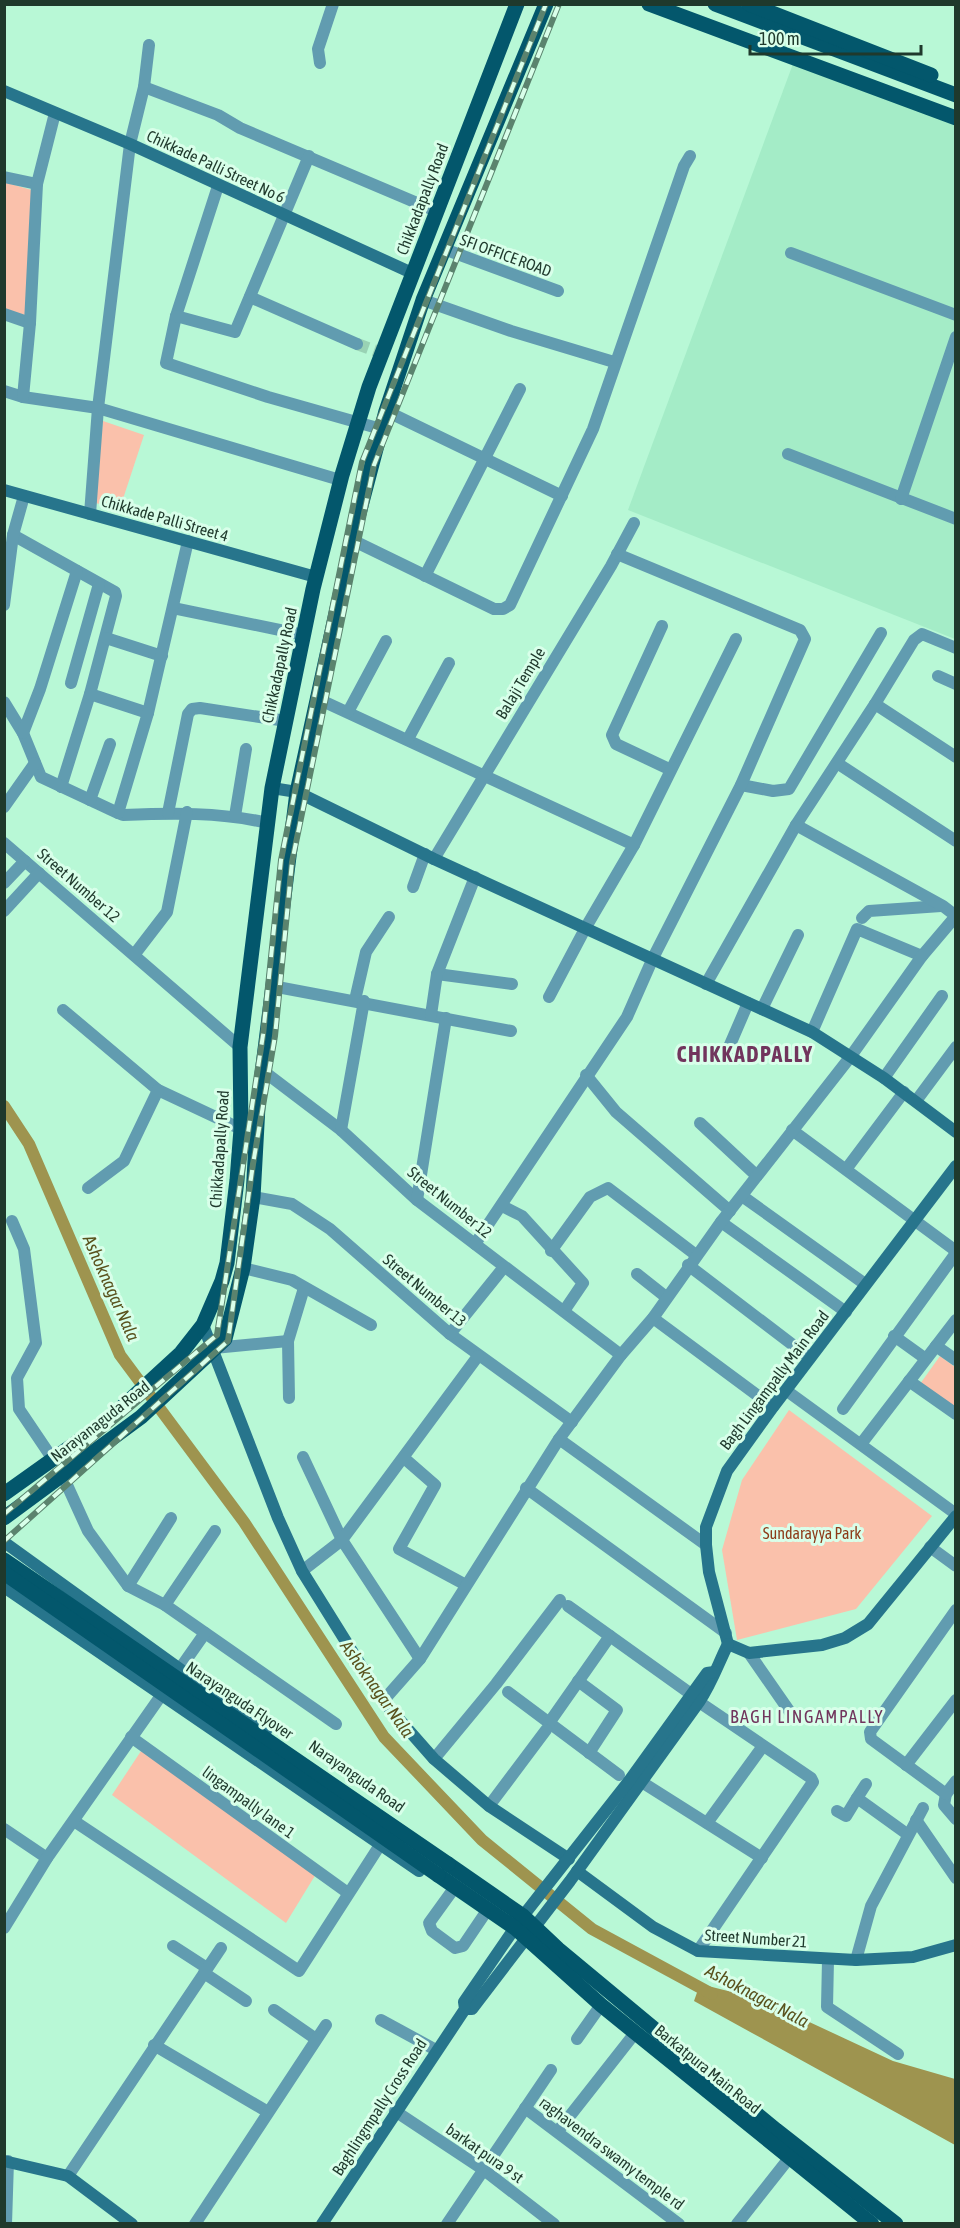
<svg xmlns="http://www.w3.org/2000/svg" width="960" height="2228" font-family="'Asap Condensed',sans-serif">
<style>
.built{fill:#a4ecc7}
.green{fill:#fac1ab}
.water{fill:#9e944f}
.lines{fill:none;stroke-linecap:round;stroke-linejoin:round}
.canal{stroke:#9e944f;stroke-width:12}
.street-tunnel{stroke:#99d2b4;stroke-width:12;stroke-dasharray:12 6;stroke-linecap:butt}
.street{stroke:#619cb0;stroke-width:12}
.secondary{stroke:#27758c;stroke-width:12}
.primary{stroke:#03576c;stroke-width:15}
.rail-casing{stroke:#5b836e;stroke-width:6}
.rail{stroke:#d9ffea;stroke-width:4;stroke-dasharray:11;stroke-linecap:butt}
.primary-bridge{stroke:#03576c;stroke-width:15}
.labels{text-anchor:middle;stroke-width:6;stroke-linejoin:round;paint-order:stroke}
.street-label{font-size:16px;fill:#1f392c;stroke:#d9ffea}
.park-label{font-size:16px;fill:#8d3b18;stroke:#d9ffea}
.water-label{font-size:18px;font-style:italic;fill:#59521d;stroke:#d9ffea}
.neighbourhood-label{font-size:18px;letter-spacing:1.5px;fill:#71355d;stroke:#d9ffea}
.district-label{font-size:22px;font-weight:bold;letter-spacing:1.5px;fill:#71355d;stroke:#d9ffea}
</style>
<rect width="100%" height="100%" fill="#b8f8d6"/>
<!-- built -->
<path class="built" d="M794 61 955 122V639L628 510Z"/>
<!-- green -->
<g class="green">
<path d="M4 182 35 191 28 316 5 309Z"/>
<path d="M103 421 144 435 120 508 95 503Z"/>
<path d="M940 1356 955 1367V1408L920 1384Z"/>
<path d="M789 1410 932 1516 856 1609 737 1640 722 1550 742 1480Z"/>
<path d="M143 1748 316 1874 286 1923 112 1795Z"/>
</g>
<!-- water -->
<path class="water" d="M700 1984 760 1999 893 2061 955 2079V2145L694 2001Z"/>
<g class="lines">
<!-- canal -->
<path class="canal" d="M4 1106 29 1144 120 1355 244 1522 384 1737 482 1840 592 1929 712 1994"/>
<!-- street-tunnel -->
<path class="street-tunnel" d="M357 344 382 353"/>
<!-- street -->
<g class="street">
<path d="M320 63 318 49 333 4"/>
<path d="M144 87 218 115 240 128 436 211"/>
<path d="M4 177 37 184"/>
<path d="M218 186 176 316 166 363 268 397 381 429"/>
<path d="M444 249 558 291"/>
<path d="M791 253 956 315"/>
<path d="M250 297 357 344"/>
<path d="M423 300 511 331 614 362"/>
<path d="M4 314 30 323"/>
<path d="M176 316 235 332 309 156"/>
<path d="M4 391 23 397 98 408 340 480"/>
<path d="M23 397 30 323 37 184 55 113"/>
<path d="M386 411 562 496"/>
<path d="M788 454 956 519"/>
<path d="M901 499 956 337"/>
<path d="M90 514 98 408 130 144 144 87 149 45"/>
<path d="M13 535 115 592 116 596 90 694 61 787"/>
<path d="M352 540 494 609H503L510 605 593 429 684 166 690 156"/>
<path d="M425 576 520 389"/>
<path d="M4 605 13 535 24 496"/>
<path d="M173 608 304 635"/>
<path d="M662 626 612 735 616 744 669 769"/>
<path d="M106 638 162 656"/>
<path d="M938 676 956 684"/>
<path d="M71 683 99 584"/>
<path d="M90 694 148 713 188 541"/>
<path d="M316 698 634 845"/>
<path d="M4 702 23 733 41 777 118 813 123 815C173 813 219 812 268 823"/>
<path d="M875 704 956 757"/>
<path d="M348 712 386 641"/>
<path d="M23 733 40 689 77 571"/>
<path d="M408 739 449 663"/>
<path d="M837 763 956 841"/>
<path d="M741 785 773 791 789 789 881 633"/>
<path d="M90 800 110 744"/>
<path d="M4 807 35 763"/>
<path d="M118 813 148 713"/>
<path d="M168 813 188 714 192 709 200 708 286 721"/>
<path d="M235 816 246 749"/>
<path d="M4 843 240 1047"/>
<path d="M434 859 611 566 634 523"/>
<path d="M4 883 25 861"/>
<path d="M413 887 425 854"/>
<path d="M4 911 39 873"/>
<path d="M862 918 869 911 941 906"/>
<path d="M134 955 167 912 187 812"/>
<path d="M437 974 512 984"/>
<path d="M706 984 796 825 875 704 914 640 922 634 956 648"/>
<path d="M272 986 511 1031"/>
<path d="M549 997 586 927 634 845 736 639"/>
<path d="M355 1000 366 952 389 917"/>
<path d="M762 1009 798 935"/>
<path d="M63 1010 158 1090 241 1129"/>
<path d="M431 1015 437 974 475 877"/>
<path d="M812 1032 857 929 922 956"/>
<path d="M726 1054 748 1003"/>
<path d="M262 1070 341 1130 417 1200 621 1355"/>
<path d="M586 1075 616 1112 730 1211"/>
<path d="M884 1078 942 996"/>
<path d="M916 1101 956 1047"/>
<path d="M700 1123 757 1176"/>
<path d="M341 1130 364 1001"/>
<path d="M792 1130 956 1251"/>
<path d="M847 1168 904 1092"/>
<path d="M88 1188 124 1161 158 1090"/>
<path d="M742 1196 865 1284"/>
<path d="M253 1197 292 1204 330 1229 450 1334 572 1422"/>
<path d="M417 1200 446 1018"/>
<path d="M502 1206 522 1216 583 1283 564 1311"/>
<path d="M12 1221 24 1249 36 1343 17 1378 19 1409 52 1458"/>
<path d="M721 1222 846 1312"/>
<path d="M475 1244 627 1017 653 958 741 785 805 639 800 630 617 554"/>
<path d="M551 1251 590 1197 608 1188 696 1255"/>
<path d="M688 1265 810 1358"/>
<path d="M243 1268 292 1280 371 1325"/>
<path d="M637 1274 666 1297"/>
<path d="M653 1318 773 1407"/>
<path d="M450 1334 504 1267"/>
<path d="M894 1336 926 1359"/>
<path d="M936 1346 956 1360"/>
<path d="M214 1348 288 1341"/>
<path d="M909 1381 956 1414"/>
<path d="M787 1391 956 1514"/>
<path d="M289 1398 288 1341 304 1288"/>
<path d="M843 1409 956 1253"/>
<path d="M559 1439 706 1545"/>
<path d="M861 1444 956 1320"/>
<path d="M303 1457 342 1540 420 1659"/>
<path d="M404 1458 435 1485 399 1549 466 1585"/>
<path d="M62 1474 88 1531 128 1586 165 1605 336 1724"/>
<path d="M526 1488 726 1633"/>
<path d="M930 1547 956 1566"/>
<path d="M302 1571 342 1540 478 1356"/>
<path d="M128 1586 171 1518"/>
<path d="M165 1605 215 1531"/>
<path d="M568 1606 691 1694"/>
<path d="M749 1653 792 1715"/>
<path d="M578 1681 617 1710 589 1753"/>
<path d="M508 1692 619 1775"/>
<path d="M383 1701 420 1659 559 1439 621 1355 653 1318 721 1222 851 1056 922 956 956 916 943 906 796 825"/>
<path d="M549 1723 610 1636"/>
<path d="M131 1737 348 1893"/>
<path d="M434 1759 496 1684 560 1600"/>
<path d="M906 1765 956 1700"/>
<path d="M640 1781 762 1858"/>
<path d="M956 1781 946 1794 944 1805 956 1819"/>
<path d="M866 1784 857 1798 907 1834"/>
<path d="M946 1794 871 1739 870 1732 956 1610"/>
<path d="M489 1806 546 1730"/>
<path d="M837 1811 846 1816 857 1798"/>
<path d="M916 1820 956 1878"/>
<path d="M74 1821 299 1971 380 1845"/>
<path d="M707 1823 763 1746"/>
<path d="M4 1829 47 1858"/>
<path d="M455 1887 429 1923 432 1931 455 1948 463 1946 488 1909"/>
<path d="M4 1928 47 1858 205 1633"/>
<path d="M173 1946 207 1968"/>
<path d="M698 1951 813 1782 811 1778 699 1702"/>
<path d="M828 1960 827 2007 898 2054"/>
<path d="M856 1960 871 1906 923 1808"/>
<path d="M204 1973 246 2001"/>
<path d="M274 2010 316 2039"/>
<path d="M381 2020 436 2050"/>
<path d="M577 2039 601 2005"/>
<path d="M154 2045 268 2112"/>
<path d="M525 2108 679 2224"/>
<path d="M395 2111 484 2170 554 2224"/>
<path d="M558 2131 635 2033"/>
<path d="M68 2176 221 1948"/>
<path d="M6 2224 8 2161"/>
<path d="M195 2224 326 2025"/>
<path d="M447 2224 551 2070"/>
<path d="M737 2224 790 2157"/>
</g>
<!-- secondary -->
<g class="secondary">
<path d="M4 91 130 144 412 273"/>
<path d="M4 490 316 577"/>
<path d="M272 788 297 792 434 859 812 1032 884 1078 956 1132"/>
<path d="M203 1325 278 1518 302 1571 383 1701 434 1759 489 1806 569 1859"/>
<path d="M4 1542 266 1731"/>
<path d="M4 1587 419 1871"/>
<path d="M728 1644 709 1572 706 1545V1527L727 1471 773 1407 956 1166"/>
<path d="M728 1644 749 1653 822 1645 845 1638 868 1624 956 1516"/>
<path d="M577 1871 653 1927 698 1951 856 1960 913 1957 956 1945"/>
<path d="M465 2009H472L570 1881 699 1702C712 1683 718 1664 728 1644"/>
<path d="M4 2161 68 2176 132 2224"/>
<path d="M322 2224 465 2009 464 2002 523 1916 629 1781 707 1673 714 1672"/>
</g>
<!-- primary -->
<g class="primary">
<path d="M649 4 956 118"/>
<path d="M715 4 956 95"/>
<path d="M749 4 931 75"/>
<path d="M4 1494 108 1420 181 1353 203 1325 222 1281 227 1263 237 1180 241 1129 240 1047 272 788 313 589 342 475 369 387 517 4"/>
<path d="M4 1518 141 1417 225 1339 243 1268 253 1197 258 1106 297 792 352 540 386 411 423 300 546 4"/>
<path d="M448 1864 523 1916 558 1949 776 2130 896 2224"/>
<path d="M438 1875 515 1928 601 2005 872 2224"/>
</g>
<defs>
<g id="rail">
<path d="M4 1514 217 1335 263 1035 281 860 362 462 546 4"/>
<path d="M4 1541 228 1341 253 1164 275 1036 292 862 374 465 559 4"/>
</g>
</defs>
<!-- rail casing -->
<use href="#rail" class="rail-casing"/>
<!-- rail -->
<use href="#rail" class="rail"/>
<!-- primary-bridge -->
<g class="primary-bridge">
<path d="M4 1560 448 1864"/>
<path d="M4 1573 438 1875"/>
</g>
</g>
<g class="labels">
<!-- street labels -->
<g class="street-label">
<text transform="translate(216 166) rotate(25)" y="6">Chikkade Palli Street No 6</text>
<text transform="translate(422 199) rotate(-69)" y="6">Chikkadapally Road</text>
<text transform="translate(506 255) rotate(20)" y="6">SFI OFFICE ROAD</text>
<text transform="translate(165 518) rotate(16)" y="6">Chikkade Palli Street 4</text>
<text transform="translate(279 665) rotate(-78)" y="6">Chikkadapally Road</text>
<text transform="translate(520 683) rotate(-59)" y="6">Balaji Temple</text>
<text transform="translate(79 885) rotate(41)" y="6">Street Number 12</text>
<text transform="translate(219 1149) rotate(-86)" y="6">Chikkadapally Road</text>
<text transform="translate(450 1202) rotate(39)" y="6">Street Number 12</text>
<text transform="translate(425 1290) rotate(40)" y="6">Street Number 13</text>
<text transform="translate(774 1380) rotate(-53)" y="6">Bagh Lingampally Main Road</text>
<text transform="translate(100 1421) rotate(-38)" y="6">Narayanaguda Road</text>
<text transform="translate(240 1700) rotate(34)" y="6">Narayanguda Flyover</text>
<text transform="translate(357 1776) rotate(35)" y="6">Narayanguda Road</text>
<text transform="translate(249 1802) rotate(36)" y="6">lingampally lane 1</text>
<text transform="translate(756 1938) rotate(4)" y="6">Street Number 21</text>
<text transform="translate(708 2069) rotate(39)" y="6">Barkatpura Main Road</text>
<text transform="translate(379 2107) rotate(-57)" y="6">Baghlingmpally Cross Road</text>
<text transform="translate(485 2153) rotate(35)" y="6">barkat pura 9 st</text>
<text transform="translate(612 2153) rotate(37)" y="6">raghavendra swamy temple rd</text>
</g>
<!-- park labels -->
<g class="park-label">
<text x="812" y="1539">Sundarayya Park</text>
</g>
<!-- water labels -->
<g class="water-label">
<text transform="translate(111 1288) rotate(66)" y="6">Ashoknagar Nala</text>
<text transform="translate(377 1689) rotate(55)" y="6">Ashoknagar Nala</text>
<text transform="translate(757 1996) rotate(28)" y="6">Ashoknagar Nala</text>
</g>
<!-- neighbourhood labels -->
<g class="neighbourhood-label">
<text x="807" y="1723">BAGH LINGAMPALLY</text>
</g>
<!-- district labels -->
<g class="district-label">
<text x="745" y="1062">CHIKKADPALLY</text>
</g>
</g>
<!-- border -->
<rect width="960" height="2228" fill="none" stroke="#1f392c" stroke-width="12"/>
<!-- scale -->
<path d="M750 45v9h171v-9" fill="none" stroke="#1f392c" stroke-width="3"/>
<text x="759" y="45" font-size="18" fill="#1f392c" stroke="#d9ffea" stroke-width="4.5" paint-order="stroke">100 m</text>
</svg>
